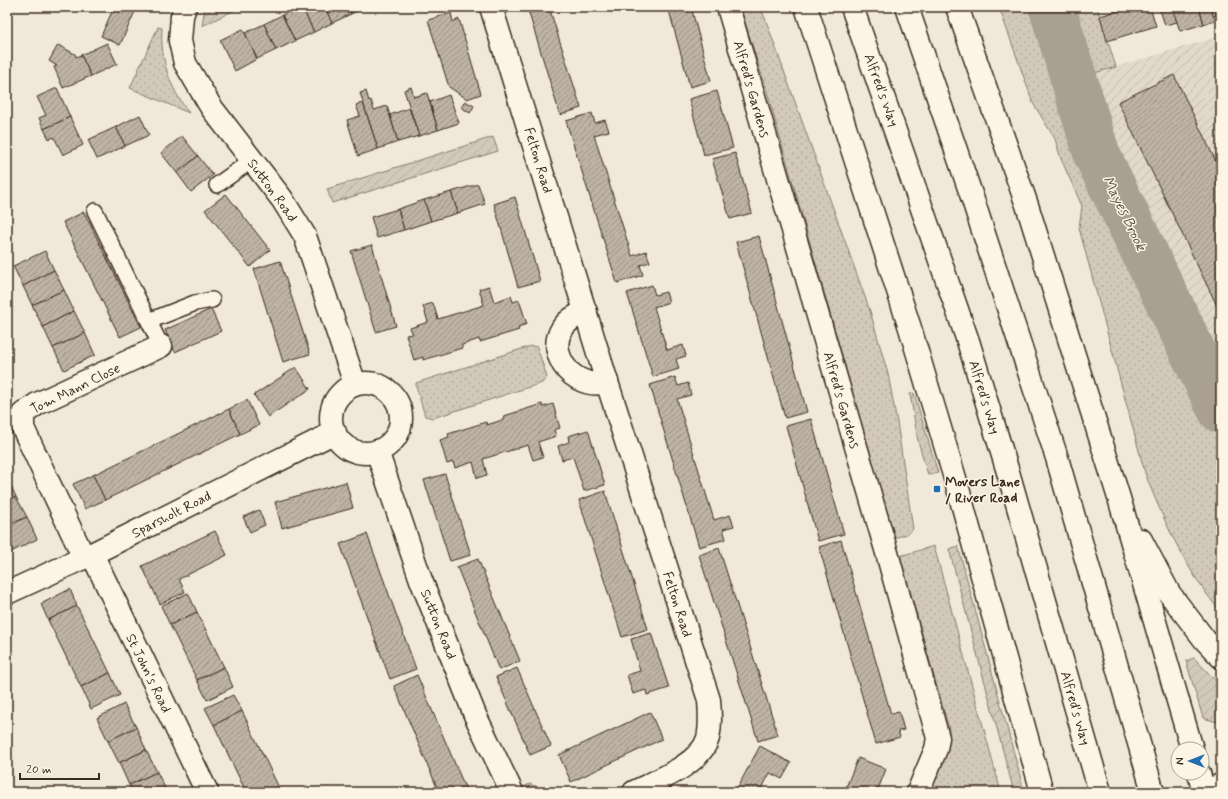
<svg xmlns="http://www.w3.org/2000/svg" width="1228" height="799" font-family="Mynerve,sans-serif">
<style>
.industrial{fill:url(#industrial-furrows)}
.grass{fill:url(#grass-dots);stroke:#867a6c}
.garden{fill:url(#garden-furrows);stroke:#867a6c}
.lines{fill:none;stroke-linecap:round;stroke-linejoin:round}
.river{stroke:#aaa091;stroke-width:47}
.building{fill:url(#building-hatch);stroke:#3b2a1e}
.lane-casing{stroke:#3b2a1e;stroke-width:18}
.street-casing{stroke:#3b2a1e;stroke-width:25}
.secondary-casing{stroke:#3b2a1e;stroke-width:25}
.highway-casing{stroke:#3b2a1e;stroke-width:25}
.lane{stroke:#fcf5e5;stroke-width:15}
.street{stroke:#fcf5e5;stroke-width:22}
.secondary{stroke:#fcf5e5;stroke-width:22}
.highway{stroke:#fcf5e5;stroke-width:22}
.poi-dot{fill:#1f6fb2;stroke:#fcf5e5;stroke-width:1.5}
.labels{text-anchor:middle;stroke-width:3;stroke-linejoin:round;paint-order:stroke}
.street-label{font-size:14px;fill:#3b2a1e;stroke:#fcf5e5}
.poi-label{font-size:14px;font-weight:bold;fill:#3b2a1e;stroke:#fcf5e5;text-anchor:start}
.water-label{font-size:15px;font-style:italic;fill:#625346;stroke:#fcf5e5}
</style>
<defs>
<pattern id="industrial-furrows" width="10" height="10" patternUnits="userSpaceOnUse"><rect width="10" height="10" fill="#e1d9c9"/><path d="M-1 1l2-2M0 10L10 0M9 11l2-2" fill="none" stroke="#c2baac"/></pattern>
<pattern id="grass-dots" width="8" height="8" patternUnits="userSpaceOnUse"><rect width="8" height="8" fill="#d2c9ba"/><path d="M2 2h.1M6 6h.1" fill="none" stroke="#b5ad9f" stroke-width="1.8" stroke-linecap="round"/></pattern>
<pattern id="garden-furrows" width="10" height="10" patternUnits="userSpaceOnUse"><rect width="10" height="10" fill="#d2c9ba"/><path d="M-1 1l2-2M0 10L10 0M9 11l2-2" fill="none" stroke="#b5ad9f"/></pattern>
<pattern id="building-hatch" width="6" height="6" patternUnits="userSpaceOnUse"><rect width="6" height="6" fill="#beb3a4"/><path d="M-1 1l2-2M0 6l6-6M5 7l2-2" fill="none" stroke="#9c9285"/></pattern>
</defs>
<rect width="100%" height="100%" fill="#f0e9d9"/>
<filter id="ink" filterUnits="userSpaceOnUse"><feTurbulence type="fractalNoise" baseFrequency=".025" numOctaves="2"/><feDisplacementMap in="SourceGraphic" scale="8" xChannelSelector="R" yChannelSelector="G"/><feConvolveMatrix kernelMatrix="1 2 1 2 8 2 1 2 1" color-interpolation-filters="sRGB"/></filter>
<g filter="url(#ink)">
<!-- industrial -->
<path class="industrial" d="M1221 36V366L1127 173 1094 73Z"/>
<!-- grass -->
<g class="grass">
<path d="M740 7H760L765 18 870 311 888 374 897 422 913 529 907 534 894 538 765 85Z"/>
<path d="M999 7H1097L1116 67 1094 73 1127 173 1221 366V612C1189 576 1162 518 1145 473L1079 228 1082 206 1061 159 1055 139 1033 103Z"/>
<path d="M158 27 162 28C160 60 170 88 189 113L130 88Z"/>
<path d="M531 346 537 347 547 377 542 383 433 418 425 416 416 386V383Z"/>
<path d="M934 546 1001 792H929L949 744V729L900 556Z"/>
<path d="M529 784 553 792H525L522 788Z"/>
</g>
<!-- garden -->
<g class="garden">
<path d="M205 7H241L202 26Z"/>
<path d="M493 137 498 151 332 203 327 189Z"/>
<path d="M914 393 938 473 928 475 918 441 910 394Z"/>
<path d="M958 546 1019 772 1024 792H1014L949 549Z"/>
<path d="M1194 658 1221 686V723L1203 718 1186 661Z"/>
</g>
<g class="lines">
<!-- river -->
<path class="river" d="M1052 7 1097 155 1221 410"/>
</g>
<!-- building -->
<g class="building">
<path d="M114 7H137L120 45 101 36Z"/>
<path d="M298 7H302L314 32 295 41 282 15Z"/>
<path d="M302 7H325L332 23 314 32Z"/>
<path d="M325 7H348L351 14 332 23Z"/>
<path d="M348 7H364L351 14Z"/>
<path d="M536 7H549L581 108 560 115 528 10Z"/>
<path d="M668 7H691L711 81 690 87Z"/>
<path d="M1131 7H1150L1156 26 1107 41 1100 16Z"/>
<path d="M1159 7H1172L1177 22 1165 25Z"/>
<path d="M1172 7H1199L1204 24 1180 31Z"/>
<path d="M1199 7H1211L1215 20 1204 24Z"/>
<path d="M1211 7H1221V13L1213 16Z"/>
<path d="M451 13 453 22 459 19 481 94 467 99 449 87 428 20Z"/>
<path d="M282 15 295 41 276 50 264 24Z"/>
<path d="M264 24 276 50 257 59 245 33Z"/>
<path d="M243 29 257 59 235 71 220 40Z"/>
<path d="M107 43 117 64 91 76 81 55Z"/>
<path d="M58 45 75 54 76 57 81 55 91 76 63 88 54 67 57 66 49 61Z"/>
<path d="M1174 75 1221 172V314L1118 102Z"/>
<path d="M411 87 414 97 427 93 438 130 419 136 404 90Z"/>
<path d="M57 88 70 117 44 129 39 118 46 115 37 97Z"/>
<path d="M366 91 369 101 371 100 374 110 387 106 398 142 378 149 360 93Z"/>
<path d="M717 91 733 148 704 155 689 99Z"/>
<path d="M449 95 459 123 438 130 430 102Z"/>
<path d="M465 101 474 106 470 113 461 107Z"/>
<path d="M363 103 378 149 358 156 347 120 360 116 356 105Z"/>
<path d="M409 108 419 136 398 142 390 115Z"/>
<path d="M592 113 595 123 605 120 609 131 594 135 632 256 646 251 650 262 640 265 643 275 617 283 566 121Z"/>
<path d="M140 115 149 135 125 146 116 127Z"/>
<path d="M70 117 83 145 63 155 54 137 49 139 44 129Z"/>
<path d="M116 127 125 146 97 159 88 140Z"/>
<path d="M182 136 198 156 177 173 161 153Z"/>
<path d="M735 153 752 213 730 219 712 159Z"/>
<path d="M198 156 213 175 191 192 177 173Z"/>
<path d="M478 184 485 204 458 213 451 192Z"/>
<path d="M451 192 458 213 431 221 424 200Z"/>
<path d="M226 194 270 250 250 267 205 210Z"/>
<path d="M515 197 540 281 518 287 494 204Z"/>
<path d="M424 200 431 221 404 230 398 209Z"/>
<path d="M398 209 404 230 377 238 371 217Z"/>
<path d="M84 212 141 327 120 337 63 222Z"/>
<path d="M759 236 807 412 785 418 736 242Z"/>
<path d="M372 245 396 326 376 332 351 251Z"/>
<path d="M45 251 54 270 23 286 13 266Z"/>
<path d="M280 261 310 354 283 362 254 269Z"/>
<path d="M54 270 64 290 32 305 23 286Z"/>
<path d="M652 285 655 295 666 292 669 302 654 307 667 350 683 345 686 356 676 359 679 369 653 377 627 293Z"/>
<path d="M489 286 494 302 511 296 513 302 519 300 527 324 518 327 519 330 480 342 479 339 462 345V348L423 360V357L414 360 406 335 413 334 410 328 428 322 423 306 433 303 438 319 484 305 479 289Z"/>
<path d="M64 290 74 311 43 327 32 305Z"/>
<path d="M211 309 221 331 175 352 165 330Z"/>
<path d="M74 311 85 333 53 348 43 327Z"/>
<path d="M85 333 95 355 64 370 53 348Z"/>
<path d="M296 367 310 389 268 417 254 395Z"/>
<path d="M675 377 678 386 688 383 691 395 677 399 714 520 730 515 734 526 723 529 726 539 699 547 650 385Z"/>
<path d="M247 400 259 425 240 434 229 409Z"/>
<path d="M542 404 543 407 553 404 560 428 554 430 556 436 538 442 543 457 533 460 528 445 483 459 487 475 477 478 473 462 455 468 453 462 447 464 440 440 449 437 448 434 486 422 487 425 505 419 504 416Z"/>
<path d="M229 409 240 434 105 500 93 475Z"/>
<path d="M811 419 844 534 818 541 786 426Z"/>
<path d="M588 430 605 485 584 491 573 457 562 460 558 446 569 442 568 436Z"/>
<path d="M445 474 471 555 450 561 424 480Z"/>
<path d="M93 475 105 500 85 509 73 484Z"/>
<path d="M7 477 16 497 7 501Z"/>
<path d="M346 482 353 508 282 528 275 502Z"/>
<path d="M605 491 648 629 622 637 579 500Z"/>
<path d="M16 497 27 517 7 526V501Z"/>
<path d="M259 510 265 525 250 532 243 517Z"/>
<path d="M27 517 37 539 7 554V526Z"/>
<path d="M215 531 227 555 179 579 185 592 160 604 142 566Z"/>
<path d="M367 534 416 669 390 679 340 544Z"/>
<path d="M841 540 891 714 899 712 904 730 898 731 900 737 876 744 819 547Z"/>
<path d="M719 548 778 735 758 741 699 555Z"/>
<path d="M478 559 520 661 499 670 457 567Z"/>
<path d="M70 589 77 606 48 620 41 604Z"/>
<path d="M188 593 197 612 170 625 161 606Z"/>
<path d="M77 606 110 673 81 687 48 620Z"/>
<path d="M197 612 224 667 197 680 170 625Z"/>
<path d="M651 633 669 688 647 695 646 690 633 694 627 675 640 671 631 639Z"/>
<path d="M224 667 233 687 207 700 197 680Z"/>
<path d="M517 668 551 746 530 755 496 677Z"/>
<path d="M110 673 120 695 91 709 81 687Z"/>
<path d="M417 675 467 792H439L394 686Z"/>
<path d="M233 695 242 711 214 725 205 708Z"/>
<path d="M124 704 136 727 108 741 97 718Z"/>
<path d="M242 711 281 792H246L214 725Z"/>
<path d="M650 712 662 739 571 782 559 755Z"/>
<path d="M136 727 146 750 119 763 108 741Z"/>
<path d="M760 746 791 763 782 779 770 773 760 792H735Z"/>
<path d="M146 750 157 772 129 785 119 763Z"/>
<path d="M858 758 886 769 877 792H844Z"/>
<path d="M157 772 167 792H133L129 785Z"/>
</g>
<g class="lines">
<defs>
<g id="lane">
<path d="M217 185 252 160"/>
<path d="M95 211 161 346"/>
<path d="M149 321 195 303 212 300"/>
</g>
<g id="street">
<path d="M185 7 182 16 180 41 185 63 211 107 282 199 305 236 355 384"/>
<path d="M491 7 607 382 709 700C710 713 711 725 708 738 701 764 656 781 634 792"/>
<path d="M728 7 887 553 938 738 936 749 918 792"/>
<path d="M586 312C531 330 565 394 607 382"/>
<circle cx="366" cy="418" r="35"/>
<path d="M377 451 421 580 475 715 512 792"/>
<path d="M92 554 207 792"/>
<path d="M84 558 23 428V414L37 404 161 346"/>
<path d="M7 593 92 554 335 432"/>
</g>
<path id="secondary" d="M1203 792 1221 785"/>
<g id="highway">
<path d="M806 7 910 328 957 485 1042 792"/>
<path d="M852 7 968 341 1008 472 1100 792"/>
<path d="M907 7 972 197 1057 458 1153 792"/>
<path d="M957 7 1027 205 1119 498 1192 749"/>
<path d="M1141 540 1169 593 1205 640 1221 657"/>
<path d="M1199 773 1204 792"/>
</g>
</defs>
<!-- lane casing -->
<use href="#lane" class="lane-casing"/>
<!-- street casing -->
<use href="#street" class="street-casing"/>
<!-- secondary casing -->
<use href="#secondary" class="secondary-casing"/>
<!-- highway casing -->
<use href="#highway" class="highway-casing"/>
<!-- lane -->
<use href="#lane" class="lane"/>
<!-- street -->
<use href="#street" class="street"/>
<!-- secondary -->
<use href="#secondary" class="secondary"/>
<!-- highway -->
<use href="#highway" class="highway"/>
</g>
</g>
<!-- markers -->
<rect class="poi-dot" x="933" y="485" width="8" height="8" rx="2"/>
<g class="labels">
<!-- street labels -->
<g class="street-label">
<text transform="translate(752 89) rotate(74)" y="5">Alfred's Gardens</text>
<text transform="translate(882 90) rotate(70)" y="5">Alfred's Way</text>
<text transform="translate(539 160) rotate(73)" y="5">Felton Road</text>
<text transform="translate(273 190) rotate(54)" y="5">Sutton Road</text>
<text transform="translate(75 388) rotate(-26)" y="5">Tom Mann Close</text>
<text transform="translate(985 397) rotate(73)" y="5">Alfred's Way</text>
<text transform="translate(842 400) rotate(74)" y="5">Alfred's Gardens</text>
<text transform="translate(171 514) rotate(-27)" y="5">Sparsholt Road</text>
<text transform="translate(678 604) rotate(72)" y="5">Felton Road</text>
<text transform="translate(439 624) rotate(68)" y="5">Sutton Road</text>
<text transform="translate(149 673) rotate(64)" y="5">St John's Road</text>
<text transform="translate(1076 708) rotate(74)" y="5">Alfred's Way</text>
</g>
<!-- poi labels -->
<g class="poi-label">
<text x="945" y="486">Movers Lane<tspan x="945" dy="16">/ River Road</tspan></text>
</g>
<!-- water labels -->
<g class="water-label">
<text transform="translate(1125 213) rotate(64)" y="5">Mayes Brook</text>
</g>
</g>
<!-- margin -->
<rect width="1228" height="799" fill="none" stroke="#fcf5e5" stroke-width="24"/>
<rect x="12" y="12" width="1204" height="775" fill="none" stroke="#3b2a1e" stroke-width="1.5" filter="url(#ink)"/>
<!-- north arrow -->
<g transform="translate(1190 761) rotate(270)"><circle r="19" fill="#fcf5e5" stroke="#afa495"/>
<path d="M0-3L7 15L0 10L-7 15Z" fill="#1f6fb2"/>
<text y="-6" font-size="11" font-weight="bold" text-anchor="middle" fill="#3b2a1e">N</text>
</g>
<!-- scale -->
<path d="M20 773v6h79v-6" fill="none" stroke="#3b2a1e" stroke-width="2"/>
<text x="26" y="773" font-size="12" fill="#3b2a1e" stroke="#fcf5e5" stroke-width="3" paint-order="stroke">20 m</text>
</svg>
